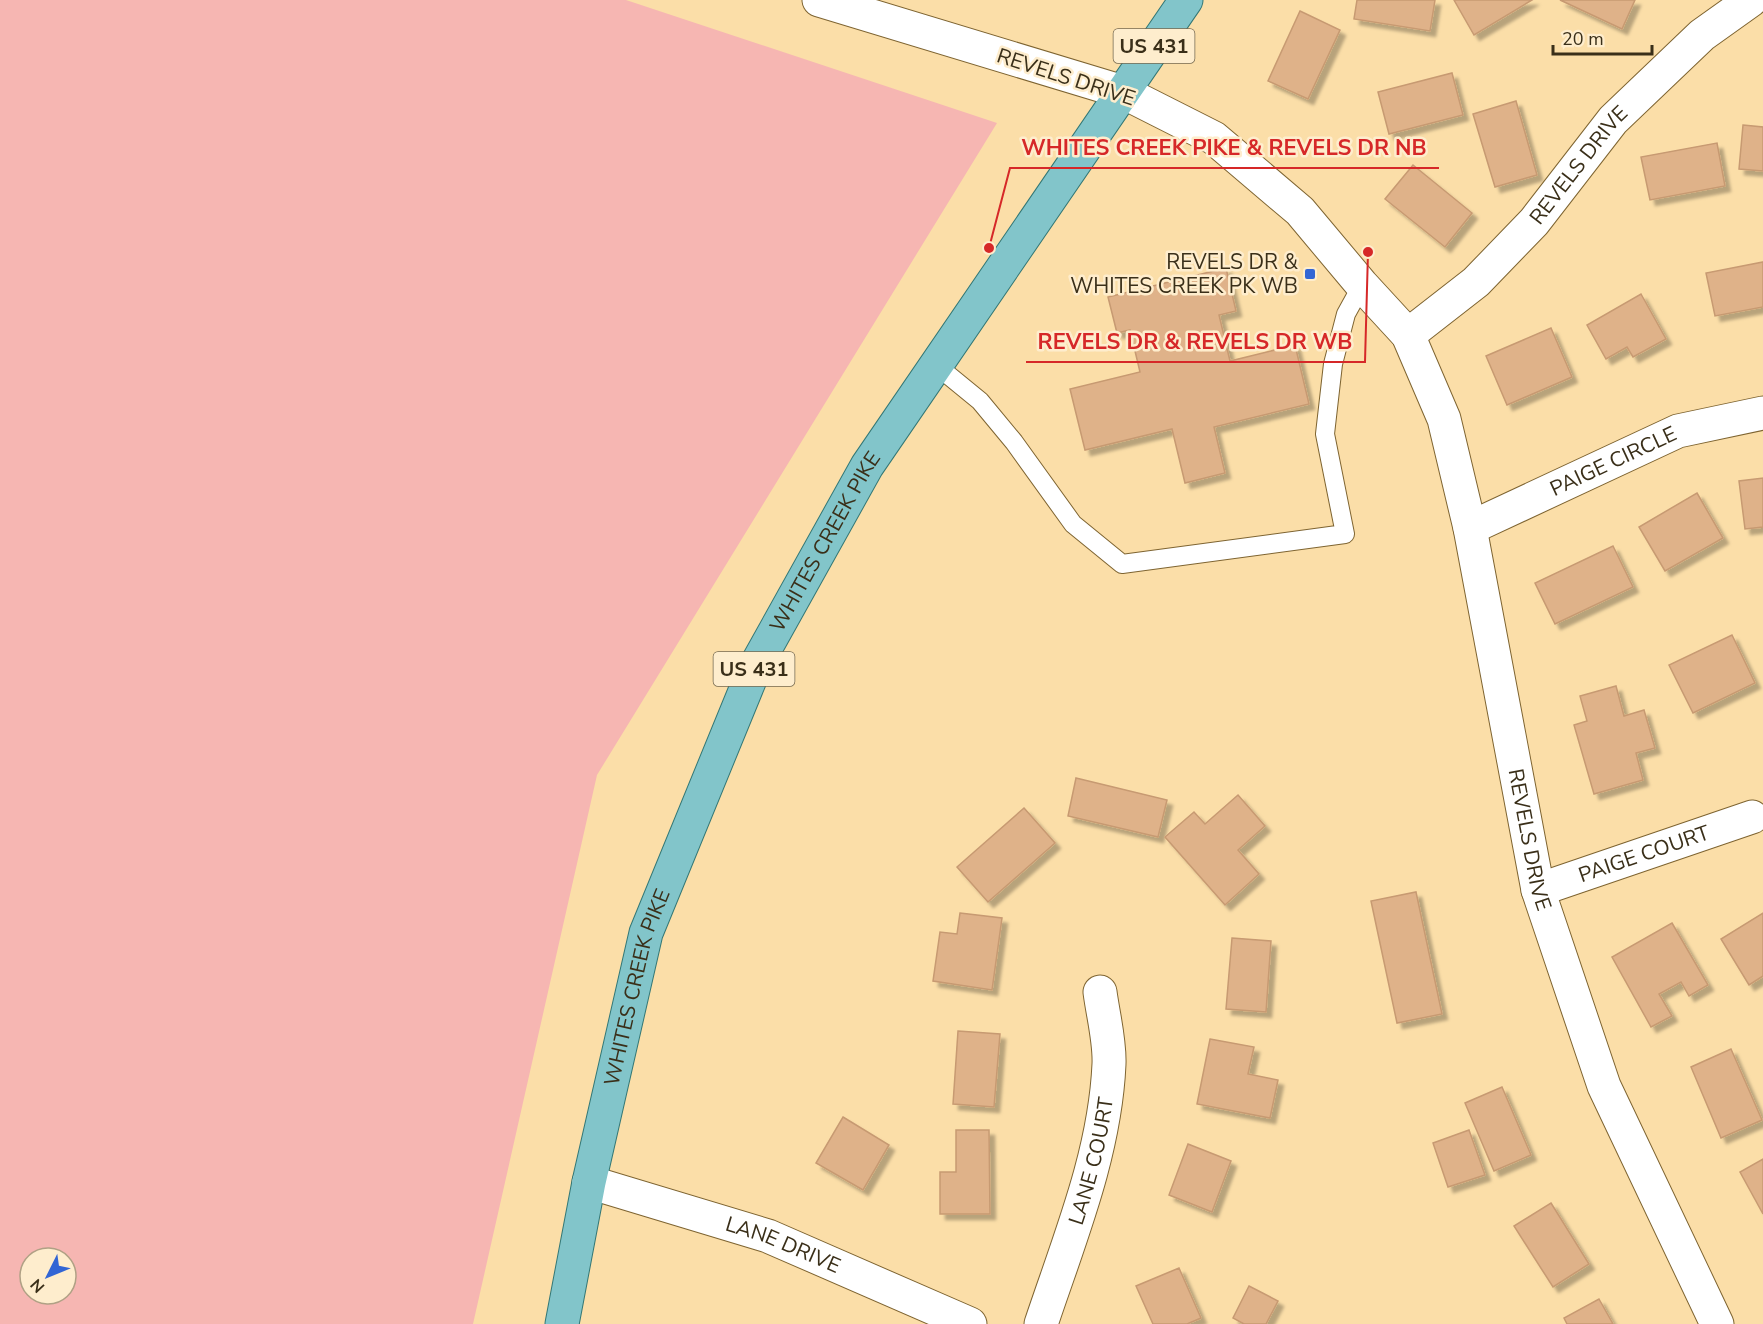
<svg xmlns="http://www.w3.org/2000/svg" width="1763" height="1324" font-family="'Nunito Sans',sans-serif">
<style>
.green{fill:#f6b6b2;fill-rule:evenodd}
.building{fill:#dfb289;stroke:#c79a72;stroke-width:1.5;filter:url(#shadow)}
.lines{fill:none;stroke-linecap:round;stroke-linejoin:round}
.service-casing{stroke:#7e6431;stroke-width:20}
.minor-casing{stroke:#7e6431;stroke-width:35}
.tertiary-casing{stroke:#7e6431;stroke-width:35}
.primary-casing{stroke:#337775;stroke-width:35}
.service{stroke:#fff;stroke-width:18}
.minor{stroke:#fff;stroke-width:33}
.tertiary{stroke:#fff;stroke-width:33}
.primary{stroke:#82c5ca;stroke-width:33}
.poi-dot{fill:#3265d4;stroke:#feedcd;stroke-width:2}
.labels{text-anchor:middle;stroke-width:5;stroke-linejoin:round;paint-order:stroke}
.shield{fill:#feedcd;stroke:#75684f;stroke-width:1.5}
.shield-label{font-size:20px;font-weight:bold;fill:#3a2f19}
.street-label{font-size:21px;fill:#3a2f19;stroke:#feedcd}
.poi-label{font-size:21px;fill:#3a2f19;stroke:#feedcd;text-anchor:end}
.leader{fill:none;stroke:#d62828;stroke-width:2}
.callout-dot{fill:#d62828;stroke:#feedcd;stroke-width:2}
.callout-label{font-size:22px;text-anchor:middle;font-weight:bold;fill:#d62828;stroke:#feedcd;stroke-width:5;stroke-linejoin:round;paint-order:stroke}
</style>
<defs>
<filter id="shadow"><feDropShadow dx="5.5" dy="5.5" stdDeviation="1.5" flood-color="#0004"/></filter>
</defs>
<rect width="100%" height="100%" fill="#fbdea8"/>
<!-- green -->
<path class="green" d="M0 0H626L997 123 597 775 473 1324H0ZM30 1258H66V1294H30Z"/>
<!-- building -->
<g class="building">
<path d="M1357 0H1435L1430 31 1354 19Z"/>
<path d="M1454 0H1532L1474 35Z"/>
<path d="M1560 0H1635L1622 29Z"/>
<path d="M1300 11 1340 30 1308 99 1268 81Z"/>
<path d="M1452 73 1463 115 1389 134 1378 92Z"/>
<path d="M1516 101 1537 175 1495 187 1473 114Z"/>
<path d="M1743 125 1763 127V171L1739 169Z"/>
<path d="M1717 143 1725 186 1650 200 1641 157Z"/>
<path d="M1413 165 1472 213 1445 247 1385 199Z"/>
<path d="M1763 262V307L1715 316 1706 273Z"/>
<path d="M1226 268 1236 311 1219 315 1230 361 1295 345 1309 404 1214 427 1225 473 1185 483 1172 429 1085 450 1070 389 1140 372 1130 330 1117 333 1108 297Z"/>
<path d="M1641 294 1666 339 1633 357 1627 347 1606 359 1587 325Z"/>
<path d="M1551 328 1572 377 1507 405 1486 356Z"/>
<path d="M1763 478V527L1745 529 1739 481Z"/>
<path d="M1697 493 1723 538 1665 571 1639 527Z"/>
<path d="M1613 546 1633 587 1555 624 1535 583Z"/>
<path d="M1732 635 1755 683 1693 713 1669 665Z"/>
<path d="M1616 686 1624 716 1644 710 1655 748 1636 753 1643 780 1594 794 1574 725 1587 721 1580 696Z"/>
<path d="M1076 778 1167 800 1158 837 1068 816Z"/>
<path d="M1238 795 1265 826 1238 850 1259 874 1225 905 1165 837 1194 812 1205 824Z"/>
<path d="M1024 808 1055 843 988 902 957 867Z"/>
<path d="M1416 892 1442 1014 1397 1023 1371 901Z"/>
<path d="M960 913 1002 918 992 990 933 981 940 932 957 934Z"/>
<path d="M1763 913V976L1749 985 1721 939Z"/>
<path d="M1672 923 1708 985 1689 996 1681 982 1659 994 1672 1016 1651 1027 1612 957Z"/>
<path d="M1232 938 1271 941 1266 1012 1226 1009Z"/>
<path d="M958 1031 1000 1034 994 1107 953 1104Z"/>
<path d="M1210 1039 1254 1047 1248 1074 1278 1080 1270 1118 1197 1104Z"/>
<path d="M1731 1049 1762 1120 1721 1138 1691 1067Z"/>
<path d="M1502 1087 1531 1155 1494 1171 1465 1103Z"/>
<path d="M843 1117 889 1145 863 1190 816 1163Z"/>
<path d="M956 1130H989L990 1214H940V1172H956Z"/>
<path d="M1469 1130 1485 1175 1448 1187 1433 1143Z"/>
<path d="M1188 1144 1231 1161 1212 1212 1169 1195Z"/>
<path d="M1763 1159V1214L1740 1172Z"/>
<path d="M1551 1203 1589 1264 1553 1287 1514 1226Z"/>
<path d="M1179 1268 1201 1318 1187 1324H1153L1136 1286Z"/>
<path d="M1249 1286 1278 1301 1266 1324H1244L1233 1318Z"/>
<path d="M1599 1299 1613 1324H1567L1564 1318Z"/>
</g>
<g class="lines">
<defs>
<path id="service" d="M936 365 980 401 1014 442 1073 524 1122 564 1345 534 1325 434 1333 364 1346 314 1362 285"/>
<g id="minor">
<path d="M819 0 1123 92"/>
<path id="s1" d="M1408 335 1476 282 1534 222 1613 120 1702 35 1751 0"/>
<path id="s2" d="M1470 528 1678 431 1763 413"/>
<path id="s3" d="M1538 890 1752 817"/>
<path id="s4" d="M589 1182 768 1236 970 1324"/>
<path id="s5" d="M1041 1324C1069 1240 1105 1154 1109 1064 1110 1041 1103 1015 1100 992"/>
</g>
<g id="tertiary">
<path id="s6" d="M1123 92 1214 138 1300 211 1362 285 1408 335 1444 419 1470 528 1538 890 1604 1086 1717 1324"/>
</g>
<g id="primary">
<path id="s7" d="M562 1324 589 1182 646 933 755 667 867 466 1186 0"/>
</g>
</defs>
<!-- service casing -->
<use href="#service" class="service-casing"/>
<!-- minor casing -->
<use href="#minor" class="minor-casing"/>
<!-- tertiary casing -->
<use href="#tertiary" class="tertiary-casing"/>
<!-- primary casing -->
<use href="#primary" class="primary-casing"/>
<!-- service -->
<use href="#service" class="service"/>
<!-- minor -->
<use href="#minor" class="minor"/>
<!-- tertiary -->
<use href="#tertiary" class="tertiary"/>
<!-- primary -->
<use href="#primary" class="primary"/>
</g>
<!-- markers -->
<rect class="poi-dot" x="1304" y="268" width="12" height="12" rx="3"/>
<g class="labels">
<!-- shield labels -->
<g class="shield">
<rect x="1113.5" y="29" width="81" height="34" rx="4.5"/>
<rect x="713.5" y="652" width="81" height="34" rx="4.5"/>
</g>
<g class="shield-label">
<text x="1154" y="53">US 431</text>
<text x="754" y="676">US 431</text>
</g>
<!-- street labels -->
<g class="street-label">
<text transform="translate(1066 77) rotate(18)" y="7">REVELS DRIVE</text>
<text dy="7" stroke="none"><textPath href="#s1" startOffset="242">REVELS DRIVE</textPath></text>
<text dy="7" stroke="none"><textPath href="#s2" startOffset="158">PAIGE CIRCLE</textPath></text>
<text dy="7" stroke="none"><textPath href="#s7" startOffset="831">WHITES CREEK PIKE</textPath></text>
<text dy="7" stroke="none"><textPath href="#s6" startOffset="900">REVELS DRIVE</textPath></text>
<text dy="7" stroke="none"><textPath href="#s3" startOffset="112">PAIGE COURT</textPath></text>
<text dy="7" stroke="none"><textPath href="#s7" startOffset="345">WHITES CREEK PIKE</textPath></text>
<text dy="7" stroke="none"><textPath href="#s5" startOffset="171">LANE COURT</textPath></text>
<text dy="7" stroke="none"><textPath href="#s4" startOffset="204">LANE DRIVE</textPath></text>
</g>
<!-- poi labels -->
<g class="poi-label">
<text x="1298" y="269">REVELS DR &amp;<tspan x="1298" dy="24">WHITES CREEK PK WB</tspan></text>
</g>
</g>
<!-- callouts -->
<path class="leader" d="M989 248L1010 168H1439M1368 252L1365 362H1026"/>
<g class="callout-dot">
<circle cx="989" cy="248" r="6"/>
<circle cx="1368" cy="252" r="6"/>
</g>
<g class="callout-label">
<text x="1224" y="155">WHITES CREEK PIKE &amp; REVELS DR NB</text>
<text x="1195" y="349">REVELS DR &amp; REVELS DR WB</text>
</g>
<!-- north arrow -->
<g transform="translate(48 1276) rotate(227)"><circle r="28" fill="#feedcd" stroke="#b0a185" stroke-width="1.5"/>
<path d="M0-4.5L10 22L0 15L-10 22Z" fill="#3265d4"/>
<text y="-9" font-size="16" font-weight="bold" text-anchor="middle" fill="#3a2f19">N</text>
</g>
<!-- scale -->
<path d="M1553 45v9h99v-9" fill="none" stroke="#3a2f19" stroke-width="3"/>
<text x="1562" y="45" font-size="18" fill="#3a2f19" stroke="#feedcd" stroke-width="4.5" paint-order="stroke">20 m</text>
</svg>
